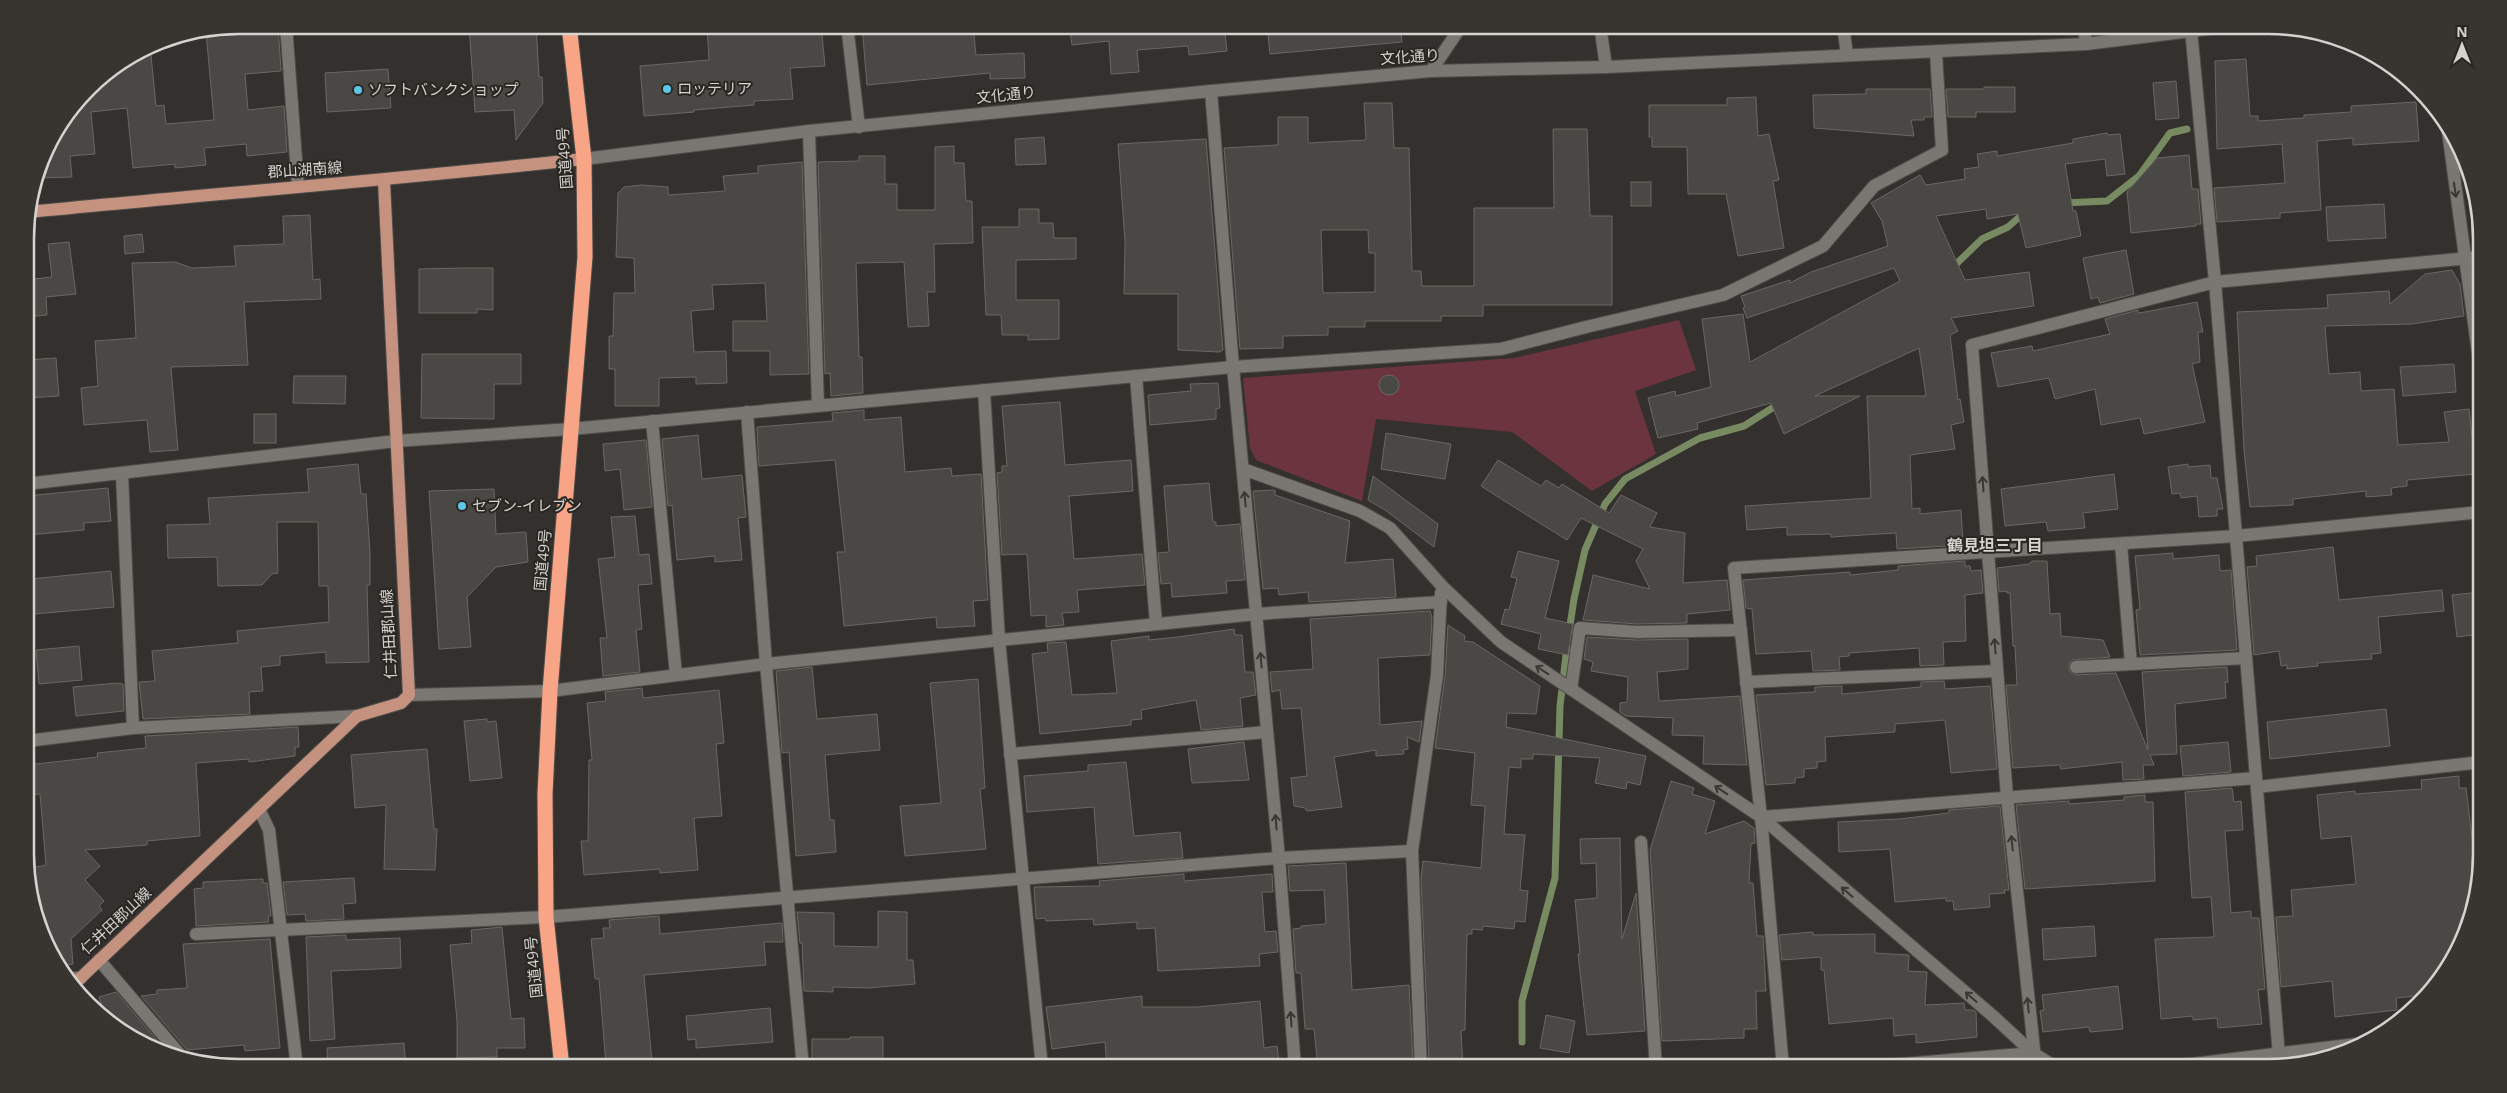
<svg xmlns="http://www.w3.org/2000/svg" width="2507" height="1093" font-family="'Open Sans','Noto Sans JP',sans-serif">
<style>
.green{fill:#6c343e}
.lines{fill:none;stroke-linecap:round;stroke-linejoin:round}
.stream{stroke:#778a61;stroke-width:7}
.building{fill:#494844;stroke:#696863;fill-rule:evenodd}
.minor-casing{stroke:#4f4c49;stroke-width:14}
.major-casing{stroke:#4f4c49;stroke-width:14}
.highway-casing{stroke:#4f4c49;stroke-width:17}
.minor{stroke:#7a7672;stroke-width:12}
.major{stroke:#c5927f;stroke-width:12}
.highway{stroke:#f7a487;stroke-width:15}
.oneway{stroke:#3a3733}
.poi-dot{fill:#5cc7e8;stroke:#2a2723;stroke-width:2}
.labels{text-anchor:middle;stroke-width:4;stroke-linejoin:round;paint-order:stroke}
.street-label{font-size:15px;fill:#d5d3d0;stroke:#2a2723}
.poi-label{font-size:15px;fill:#d5d3d0;stroke:#2a2723;text-anchor:start}
.neighbourhood-label{font-size:16px;font-weight:bold;fill:#d5d3d0;stroke:#2a2723}
.rim{fill:none;stroke:#d5d3d0;stroke-width:2.5}
</style>
<rect width="100%" height="100%" fill="#34302d"/>
<!-- green -->
<path class="green" d="M1679 320 1696 370 1635 391 1656 454 1592 491 1512 432 1376 419 1362 501 1256 460 1250 448 1243 378 1514 358Z"/>
<g class="lines">
<!-- stream -->
<g class="stream">
<path d="M2064 203 2107 201 2139 176 2170 133 2187 129"/>
<path d="M1951 269 1982 239 2008 227 2025 212"/>
<path d="M1569 632 1574 599 1585 550 1605 504 1625 479 1700 438 1744 426 1780 403"/>
<path d="M1522 1042V1001L1555 878 1560 706 1567 647"/>
</g>
</g>
<!-- building -->
<g class="building">
<path d="M239 25H278L281 71 245 74 248 110 284 106 287 152 247 156 246 144 204 148 206 165 175 168V164L133 168 127 108 91 112 95 154 70 156 72 177 38 178 47 145 98 78 150 45 156 106 164 105 166 124 214 120 206 32Z"/>
<path d="M469 25H536L539 77H542L543 103 516 140 514 110 475 112Z"/>
<path d="M707 25H821L825 66 790 68 793 99 754 101V105L694 110V112L644 116 640 66 709 60Z"/>
<path d="M862 25H973L976 55 1024 53 1025 78 990 79V73L867 85Z"/>
<path d="M1069 25H1224L1227 51 1189 55 1188 46 1137 50 1139 72 1111 74 1109 41 1072 45Z"/>
<path d="M1267 25H1400L1402 42 1270 54Z"/>
<path d="M2246 59 2250 116H2258V121L2304 118V115L2351 112V106L2416 102 2419 141 2353 145V138L2317 141 2321 210 2280 213V218L2217 222 2214 188 2285 183 2282 144 2217 149 2215 61Z"/>
<path d="M388 69 391 108 327 112 325 73Z"/>
<path d="M2176 81 2179 118 2156 120 2153 83Z"/>
<path d="M1984 87H2015V112H1976V117H1948L1946 89H1984Z"/>
<path d="M1866 89H1930L1932 117H1924V120H1911L1914 136 1814 128 1813 95 1866 94Z"/>
<path d="M1756 97 1758 136 1769 134 1779 180 1773 181 1784 248 1738 256 1726 194H1688L1687 147H1652V137H1649V105H1727V98Z"/>
<path d="M1364 103H1392L1394 148H1409L1412 271H1421L1422 286H1474V208H1554L1553 129H1587L1590 216H1612V305H1483V316H1441V321H1365V327H1328V335L1283 336V348L1240 349 1224 148 1278 145V117H1308V143L1366 140ZM1321 230H1368L1369 253H1375V292L1323 293Z"/>
<path d="M2107 133 2108 135 2120 134 2125 174 2107 176 2105 159 2065 164 2073 211H2076L2081 236 2026 248 2018 214 1987 219 1986 209 1936 216 1965 280 2029 272 2034 306 1951 318 1958 331 1950 335 1958 400 1960 399 1964 422 1951 425 1955 449 1910 455 1912 509 1920 508V514L1961 510 1963 545 1897 549 1896 533 1831 537V534L1787 535V527L1747 530 1745 506 1871 498 1867 396H1926L1919 348 1815 396H1860L1784 434 1771 403 1697 423 1698 429 1658 438 1648 398 1675 391 1676 396 1711 387 1702 319 1743 314 1750 362 1900 281 1894 268 1747 318 1743 308 1745 307 1741 296 1790 280V283L1811 272 1888 246 1882 221 1871 203 1920 175 1926 185 1965 179 1964 169 1979 167 1977 154 1997 151V156L2073 143V139Z"/>
<path d="M1044 137 1046 164 1016 165 1015 139Z"/>
<path d="M1206 139 1223 350 1220 352 1178 350V294H1124L1125 242 1118 144Z"/>
<path d="M954 146V163H964L966 201H972L973 243 934 244 935 292H927L929 326 908 327 904 262 856 263 859 357H862L863 393 831 396 830 373 825 374 818 162 859 161V156H885V184H897V210H935V147Z"/>
<path d="M2189 155 2192 189H2198L2201 224H2196V226L2131 233 2127 192 2157 158Z"/>
<path d="M802 162 809 374 770 375V351H733V321H767L765 283 712 285 714 309 691 311 694 352 726 351 727 383 696 384V377L659 378V406H615V369H609V336H613L614 293H635L634 258 616 257 618 193 624 187 642 185 668 187V195L725 191 723 176 758 173V166Z"/>
<rect x="1631" y="182" width="20" height="24"/>
<path d="M2384 204 2386 238 2328 241 2326 207Z"/>
<path d="M1019 209H1039V223H1053L1054 238H1076V259L1016 260V300H1059V339L1028 340V335H1002L1001 315H986L982 227H1019Z"/>
<path d="M310 215 313 280 320 279 321 299 244 302 248 365 171 367 178 450 150 452 147 420 84 425 81 388 98 386 95 341 136 338 132 263 175 262 192 268 236 266 234 246 284 244 283 216Z"/>
<path d="M142 234 144 252 125 254 124 236Z"/>
<path d="M69 242 76 294 46 297 47 315 26 317V280L52 277 48 244Z"/>
<path d="M2126 250 2134 294 2100 303 2098 297 2091 299 2083 258Z"/>
<path d="M461 268H493V310L477 309V313H419V269Z"/>
<path d="M2452 270 2460 284 2464 316 2412 324 2325 326 2329 374 2360 372 2361 391 2394 389 2398 445 2449 442 2444 412 2469 409 2476 474 2407 480V486L2391 488 2392 495 2366 497V491L2293 499V505L2250 507 2244 450 2237 312 2328 308 2327 295 2389 291 2390 304 2425 274Z"/>
<path d="M2197 302 2203 332H2198L2200 362 2192 364 2205 422 2144 434 2140 418 2101 425 2095 389 2055 399 2049 378 1998 387 1991 353 2032 346 2033 351 2110 334 2105 319 2138 310V313L2145 312Z"/>
<path d="M422 354H521V384H494V419L421 418Z"/>
<path d="M56 358 59 396 27 398 26 360Z"/>
<path d="M2454 364 2456 392 2403 396 2400 367Z"/>
<circle cx="1389" cy="385" r="10"/>
<path d="M294 376H346L345 404 293 403Z"/>
<path d="M1218 383 1220 408 1216 409V419L1150 425 1148 395 1191 391 1190 384Z"/>
<path d="M1060 402 1065 465 1131 460 1133 491 1069 496 1074 559 1142 554 1145 585 1077 590 1079 612 1062 613 1064 625 1046 627V615L1031 616 1027 554 1002 555 997 473 1002 472V466H1007L1002 406Z"/>
<path d="M864 410V420L901 417 905 472 951 468 952 476 981 474 988 600 973 601 975 626 937 628 936 617 844 626 837 552H845L835 460 759 466 757 427 833 421 832 413Z"/>
<rect x="254" y="414" width="22" height="29"/>
<path d="M1386 433 1451 444 1445 479 1381 469Z"/>
<path d="M698 435 702 479 742 475 746 517 738 518 742 560 715 562V556L677 560 672 505 668 506 662 439Z"/>
<path d="M646 440 652 507 624 510 620 469 605 471 603 444Z"/>
<path d="M1498 460 1541 486 1546 480 1559 488 1562 484 1609 513 1621 495 1657 513 1650 527 1685 533 1683 583 1727 580 1730 610 1687 614V623L1637 624 1583 620 1593 575 1650 589 1636 561 1643 549 1581 518 1567 540 1514 507 1481 486Z"/>
<path d="M358 464 361 494H366L370 552V585H367L369 662 326 663V652L280 656V665L261 667 263 691 249 692 250 714 143 719 139 682 155 681 152 651 238 643 237 631 329 622 328 586H319L318 522H277L278 573 272 574 262 585 218 586 217 557 168 558 167 525 210 524 208 498 309 492 307 469Z"/>
<path d="M2188 464V467L2210 465 2211 478H2217L2223 509H2217V516L2199 517 2197 496 2181 498 2180 493 2172 494 2168 467Z"/>
<path d="M2114 474 2118 509 2083 513 2085 528 2048 531 2046 522 2005 526 2001 489Z"/>
<path d="M1373 476 1438 524 1434 547 1385 510 1368 500Z"/>
<path d="M1209 483 1213 522H1216V526L1240 524 1245 580 1226 581 1227 593 1172 597 1171 583 1161 584 1158 553 1169 552 1164 486Z"/>
<path d="M108 488 111 521 84 523V530L28 535 26 496Z"/>
<path d="M494 489 496 534 526 532 528 562 496 567 467 597 471 647 439 649 429 491Z"/>
<path d="M1275 490V495L1350 521 1345 563 1393 559 1396 597 1309 602 1308 592 1279 595 1278 588 1263 589 1253 491Z"/>
<path d="M635 516 639 555 649 554 652 584 638 585 642 629 636 630 640 672 603 676 600 638H607L598 559 615 557 611 517Z"/>
<path d="M2333 547 2339 600 2442 590 2444 611 2378 617 2381 653 2371 654 2372 659 2317 663 2318 666 2287 669V665L2281 666 2279 651 2254 655 2247 567 2257 566 2256 556Z"/>
<path d="M1518 551 1559 561 1545 618 1573 624 1568 655 1538 649 1541 634 1501 624 1505 609 1509 610 1517 578 1511 577Z"/>
<path d="M2173 553V559L2219 555 2220 571 2231 570 2237 650 2140 655 2136 610 2140 609 2135 556Z"/>
<path d="M1965 561V566H1970L1971 571 1981 570 1983 593 1965 595 1966 641 1943 642 1944 665 1920 666 1919 648 1849 653V656L1839 657 1840 670 1813 671 1811 651 1756 654 1752 609 1746 608 1743 580 1850 572V575L1898 570V566Z"/>
<path d="M2032 561H2047L2050 614 2060 613 2061 636 2103 640 2110 657 2072 660 2069 664V671L2076 675 2116 673 2148 750 2142 672 2227 667 2228 682H2225L2226 698 2175 704 2177 754 2150 755 2154 765H2143L2144 779 2123 780 2122 762 2061 769 2060 765 2013 768 2006 685H2017L2015 646H2013L2010 593H2007V591L1999 592 1997 568 2029 564Z"/>
<path d="M111 571 114 607 34 614 31 579Z"/>
<path d="M2481 592V634L2457 637 2452 595Z"/>
<path d="M1430 611 1432 617 1430 655 1378 658 1380 725 1422 721 1419 742 1407 737 1408 749 1403 750 1404 754 1376 756V750L1334 757 1342 807 1307 811 1305 808 1294 806 1291 778 1307 776 1301 708 1282 709 1280 690 1272 692 1270 672 1313 669 1310 619Z"/>
<path d="M1448 625 1465 636 1464 641 1473 642 1540 686 1536 714 1507 713 1506 727 1646 756 1640 785 1627 782 1626 789 1595 783 1600 758 1533 754V759H1521V768L1509 767 1504 834 1525 835 1520 890 1528 891 1525 922 1515 921 1514 929 1483 926 1482 930 1472 929V934H1467L1465 1030 1461 1031 1463 1068H1441V1061H1429L1421 878 1423 861 1481 868 1485 806 1471 805 1475 753 1435 748 1445 676Z"/>
<path d="M1234 629 1235 635H1242L1245 672H1253L1256 695 1240 698 1243 726 1201 730 1196 700 1141 710 1142 719 1131 720V725L1040 734 1032 654 1048 652 1047 643 1066 642 1072 695 1117 693 1111 641 1149 636V640L1178 637Z"/>
<path d="M1587 637 1637 640 1688 639V669L1657 672 1659 701 1740 696 1747 765 1703 764 1704 736 1672 735 1673 718 1626 716 1620 712V703L1627 702 1628 677 1591 671 1593 662 1584 659Z"/>
<path d="M79 646 82 680 39 684 36 650Z"/>
<path d="M812 667 817 719 877 714 880 750 825 755 830 820H834L836 852 796 856 789 752 782 753 776 671Z"/>
<path d="M978 679 985 788 980 789 986 849 905 856 900 806 941 803 930 683Z"/>
<path d="M1944 681 1945 689 1990 686 1997 769 1951 773 1945 720 1895 724V732L1825 737 1826 761 1817 762V768L1804 769V777L1795 778V783L1766 785 1756 695 1815 692V687L1842 686V694L1921 687V682Z"/>
<path d="M117 683 123 684 124 711 76 716 73 687Z"/>
<path d="M642 688 643 698 719 690 724 743 716 744 722 816 694 818 698 870 660 873V869L584 875 581 841H588L589 760H592L587 703 606 701 605 692Z"/>
<path d="M2386 709 2390 746 2270 759 2267 722Z"/>
<path d="M487 719V722L496 721 502 778 470 781 464 721Z"/>
<path d="M298 727 299 747H295V756L249 762V759L196 763 200 836 147 841V845L85 850 100 866 85 880 104 901 99 906 102 910 71 939 73 964 59 966 41 936 27 882V869L46 865 40 794 27 795V765L98 757 97 753 146 748 145 736Z"/>
<path d="M1244 742 1249 780 1192 783 1188 749Z"/>
<path d="M2228 742 2231 772 2183 776 2180 746Z"/>
<path d="M427 749 434 829H437L435 870 384 869 386 805 355 808 351 755Z"/>
<path d="M1126 762 1134 836 1180 832 1183 858 1098 864 1094 807 1027 812 1024 776 1088 771V765Z"/>
<path d="M2459 776V788H2466L2477 878 2466 936 2438 985 2427 995 2396 998 2397 1010 2335 1017 2332 981 2281 987 2276 917 2293 916 2291 890 2356 884 2351 836 2321 839 2317 795 2355 791V794L2422 789 2421 780Z"/>
<path d="M1671 781 1694 788 1692 794 1715 801 1705 834 1744 821 1754 828 1755 843 1751 844 1749 883H1753L1757 936H1763L1766 991H1756L1757 1029H1744V1038L1662 1041 1650 850Z"/>
<path d="M2232 788 2234 802 2241 801 2243 830 2225 831 2231 913 2251 911V918H2259L2265 989 2258 990 2262 1024 2218 1028 2217 1018 2193 1020V1016L2161 1019 2155 939 2214 937 2211 897 2192 898 2185 792Z"/>
<path d="M2145 795V802H2153L2155 881 2025 889 2016 805 2069 801V804L2124 800V797Z"/>
<path d="M2000 806 2009 890H2004L2005 893 1989 894 1990 907 1954 910 1953 901H1946V898L1895 902 1890 849 1839 852 1838 822 1899 819 1949 813V810Z"/>
<path d="M1620 838 1622 939 1636 893 1645 1031 1587 1035 1578 954H1580L1575 900 1597 898 1596 863 1581 864 1580 839Z"/>
<path d="M1346 863 1352 990 1409 985 1413 1061 1406 1062V1064L1318 1068 1314 1029H1305L1301 973H1296L1293 929 1301 928V926L1326 924 1324 890 1290 891 1288 866Z"/>
<path d="M1184 874V881L1272 874 1273 892H1262L1265 932 1276 931 1278 952 1259 954 1260 966 1158 971 1155 928 1137 929V922L1094 925 1093 919 1046 921 1045 918 1036 919 1034 887 1100 886 1099 881Z"/>
<path d="M354 878 356 903 343 904 344 919 306 921 305 914 287 915 283 882Z"/>
<path d="M263 879V883H267L271 916H268L269 922 196 926 194 889 203 888V882Z"/>
<path d="M878 911 907 912V960H913L915 984 868 988 833 987V992L804 991 802 943H800L797 912 834 913V946L878 947Z"/>
<path d="M659 916 660 934 782 923 783 942H764L766 965 644 975 652 1062 606 1065 599 979H595L591 939 604 938 603 928H610L609 920Z"/>
<path d="M2094 926 2096 956 2044 960 2042 929Z"/>
<path d="M502 927 511 1019 524 1018 525 1048H497V1057L457 1058V1021L450 945 472 943 471 930Z"/>
<path d="M1813 932V935L1875 934V953L1909 955 1908 971 1927 972 1925 1005 1964 1003 1965 1010H1973L1976 1012 1977 1037 1916 1043V1034L1894 1036 1893 1018 1829 1024 1824 970H1821V957L1782 960 1779 935Z"/>
<path d="M346 935V940L400 938 401 968 331 971 335 1039 310 1041 306 937Z"/>
<path d="M270 939 280 1048 245 1051 244 1045 187 1050 141 996 157 994V990L187 988 183 944Z"/>
<path d="M2118 986 2123 1029 2090 1032 2089 1027 2043 1032 2040 1011 2044 1010 2042 995Z"/>
<path d="M116 992 169 1054 157 1052 106 1021 99 997Z"/>
<path d="M1142 996V1007H1197L1260 1001 1264 1048 1277 1046 1280 1068H1107L1105 1042 1052 1049 1046 1007Z"/>
<path d="M770 1008 773 1042 696 1048V1039L688 1040 686 1016Z"/>
<path d="M1546 1015 1575 1021 1569 1053 1540 1048Z"/>
<path d="M850 1037H883V1068H812V1039H850Z"/>
<path d="M404 1043 406 1068H328L327 1048Z"/>
</g>
<g class="lines">
<defs>
<g id="minor">
<path d="M286 25 298 186"/>
<path d="M847 25 859 127"/>
<path d="M1600 25 1606 67"/>
<path d="M1843 25 1847 55"/>
<path d="M2084 25 2086 44"/>
<path d="M2191 30 2215 282 2280 1068"/>
<path d="M1431 71 1462 25"/>
<path d="M1211 91 1233 367 1279 858 1295 1068"/>
<path d="M2447 124 2481 375"/>
<path d="M809 131 818 405"/>
<path d="M584 159 809 131 1211 91 1431 71 1606 67 2086 44 2240 25"/>
<path d="M1136 376 1156 624"/>
<path d="M984 390 999 640 1042 1068"/>
<path d="M747 412 766 664 803 1068"/>
<path d="M652 421 676 675"/>
<path d="M1243 469 1360 511 1390 528 1442 586 1501 642 1761 817 1993 1016 2033 1053 2057 1068"/>
<path d="M122 474 133 728"/>
<path d="M26 484 396 441 571 429 1233 367 1501 349 1586 327 1723 295 1823 246 1874 186 1942 150 1936 53"/>
<path d="M2121 544 2131 664"/>
<path d="M2076 667 2246 658"/>
<path d="M1746 682 1997 671"/>
<path d="M1571 689 1580 628 1637 632 1741 630"/>
<path d="M409 695 550 691 766 664 1256 614 1441 602"/>
<path d="M27 741 133 728 357 716"/>
<path d="M1010 754 1267 732"/>
<path d="M2257 787 2482 762"/>
<path d="M259 809 269 830 297 1068"/>
<path d="M1761 817 2256 778"/>
<path d="M1641 842 1656 1068"/>
<path d="M196 934 546 917 1279 858 1412 851"/>
<path d="M99 960 182 1057"/>
<path d="M65 978H81"/>
<path d="M1421 1068 1412 851 1437 675 1441 593"/>
<path d="M1783 1068 1761 817 1734 568 2236 536 2481 512"/>
<path d="M1856 1068 2033 1053"/>
<path d="M2036 1068 2007 797 1972 345 2215 282 2480 257"/>
<path d="M2160 1068 2365 1043"/>
</g>
<g id="major">
<path d="M29 212C214 194 399 179 584 159"/>
<path d="M71 987 357 716 401 703 409 695 384 181"/>
</g>
<path id="highway" d="M562 1068 546 917 545 794 550 691 585 257 584 159 569 25"/>
</defs>
<!-- minor casing -->
<use href="#minor" class="minor-casing"/>
<!-- major casing -->
<use href="#major" class="major-casing"/>
<!-- highway casing -->
<use href="#highway" class="highway-casing"/>
<!-- minor -->
<use href="#minor" class="minor"/>
<!-- major -->
<use href="#major" class="major"/>
<!-- highway -->
<use href="#highway" class="highway"/>
</g>
<!-- one-way arrows -->
<defs><path id="oneway-shaft" d="M-6 0H5M1.5-3L5.5 0L1.5 3" fill="none" stroke-width="1.6" stroke-linecap="round" stroke-linejoin="round" transform="scale(1.25)"/></defs>
<g class="oneway">
<use href="#oneway-shaft" transform="translate(2455 190) rotate(82)"/>
<use href="#oneway-shaft" transform="translate(1983 484) rotate(-94)"/>
<use href="#oneway-shaft" transform="translate(1245 499) rotate(-95)"/>
<use href="#oneway-shaft" transform="translate(1995 646) rotate(-94)"/>
<use href="#oneway-shaft" transform="translate(1261 660) rotate(-95)"/>
<use href="#oneway-shaft" transform="translate(1542 670) rotate(-146)"/>
<use href="#oneway-shaft" transform="translate(1721 790) rotate(-146)"/>
<use href="#oneway-shaft" transform="translate(1276 822) rotate(-95)"/>
<use href="#oneway-shaft" transform="translate(2012 843) rotate(-96)"/>
<use href="#oneway-shaft" transform="translate(1847 892) rotate(-139)"/>
<use href="#oneway-shaft" transform="translate(1971 997) rotate(-139)"/>
<use href="#oneway-shaft" transform="translate(2028 1005) rotate(-96)"/>
<use href="#oneway-shaft" transform="translate(1291 1019) rotate(-94)"/>
</g>
<!-- markers -->
<g class="poi-dot">
<circle cx="667" cy="89" r="5"/>
<circle cx="358" cy="90" r="5"/>
<circle cx="462" cy="506" r="5"/>
</g>
<g class="labels">
<!-- street labels -->
<g class="street-label">
<text transform="translate(1410 57) rotate(-4)" y="5">文化通り</text>
<text transform="translate(1006 95) rotate(-6)" y="5">文化通り</text>
<text transform="translate(565 158) rotate(-94)" y="5">国道49号</text>
<text transform="translate(305 170) rotate(-4)" y="5">郡山湖南線</text>
<text transform="translate(543 560) rotate(-85)" y="5">国道49号</text>
<text transform="translate(389 634) rotate(-93)" y="5">仁井田郡山線</text>
<text transform="translate(116 921) rotate(-43)" y="5">仁井田郡山線</text>
<text transform="translate(534 967) rotate(-96)" y="5">国道49号</text>
</g>
<!-- poi labels -->
<g class="poi-label">
<text x="677" y="94">ロッテリア</text>
<text x="368" y="95">ソフトバンクショップ</text>
<text x="472" y="511">セブン-イレブン</text>
</g>
<!-- neighbourhood labels -->
<g class="neighbourhood-label">
<text x="1995" y="551">鶴見坦三丁目</text>
</g>
</g>
<!-- crop -->
<path d="M0 0H2507V1093H0ZM239 34H2268A205 205 0 0 1 2473 239V854A205 205 0 0 1 2268 1059H239A205 205 0 0 1 34 854V239A205 205 0 0 1 239 34Z" fill="#383531" fill-rule="evenodd"/>
<path class="rim" d="M239 34H2268A205 205 0 0 1 2473 239V854A205 205 0 0 1 2268 1059H239A205 205 0 0 1 34 854V239A205 205 0 0 1 239 34Z"/>
<!-- north arrow -->
<g transform="translate(2462 45)" stroke="#2a2723" stroke-width="4" paint-order="stroke">
<path d="M0-4L9 19L0 12L-9 19Z" fill="#d5d3d0"/>
<text y="-8" font-size="14" font-weight="bold" text-anchor="middle" fill="#d5d3d0">N</text>
</g>
</svg>
